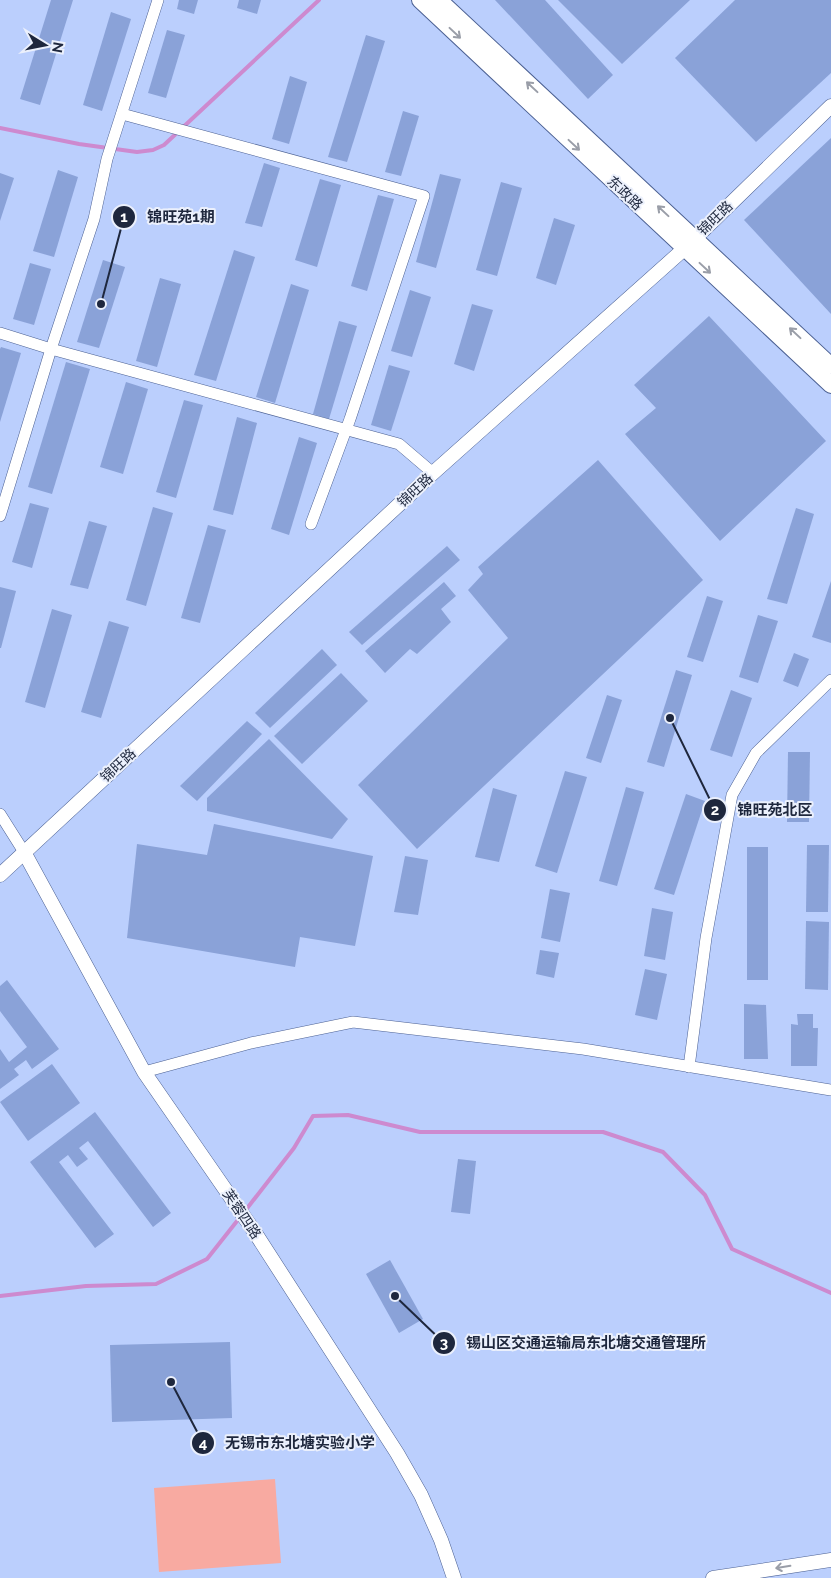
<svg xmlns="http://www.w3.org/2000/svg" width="831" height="1578" font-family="Raleway,'Noto Sans SC',sans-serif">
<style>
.green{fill:#f8aaa1}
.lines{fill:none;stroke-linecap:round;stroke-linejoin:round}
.stream{stroke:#cd8acf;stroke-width:4}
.building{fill:#8aa2d8}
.minor-casing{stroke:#4c6193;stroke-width:12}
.tertiary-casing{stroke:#4c6193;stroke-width:15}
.secondary-casing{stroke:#4c6193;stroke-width:18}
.minor{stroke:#fff;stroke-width:11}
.tertiary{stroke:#fff;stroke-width:14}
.secondary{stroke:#fff;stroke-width:16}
.oneway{stroke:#9a9ea8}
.labels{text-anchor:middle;stroke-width:4;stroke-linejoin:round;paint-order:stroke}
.street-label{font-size:14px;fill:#1e273d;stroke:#ebf0fc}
.leader{fill:none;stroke:#1e273d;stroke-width:2}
.callout-dot{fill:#1e273d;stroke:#ebf0fc;stroke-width:2}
.mark-label{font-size:15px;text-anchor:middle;font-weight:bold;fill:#fff}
.callout-label{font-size:15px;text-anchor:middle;font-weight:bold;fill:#1e273d;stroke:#ebf0fc;stroke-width:4;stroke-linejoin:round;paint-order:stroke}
</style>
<rect width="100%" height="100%" fill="#bbcffd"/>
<!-- green -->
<path class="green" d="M275 1479 281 1563 159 1572 154 1488Z"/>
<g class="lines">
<!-- stream -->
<g class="stream">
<path d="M0 128 79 144 137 152 153 150 164 145 319 0"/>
<path d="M245 1211 294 1148 313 1116 348 1115 420 1132H603L663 1152 705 1195 732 1249 831 1293"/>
<path d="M0 1296 86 1286 156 1284 207 1259 241 1216"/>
</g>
</g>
<!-- building -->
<g class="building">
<path d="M51 0H73L40 105 20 99Z"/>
<path d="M179 0H198L194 14 177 9Z"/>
<path d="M239 0H261L257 14 237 8Z"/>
<path d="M495 0H545L613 75 588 99Z"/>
<path d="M558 0H690L622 64Z"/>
<path d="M735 0H831V73L756 142 675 58Z"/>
<path d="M111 12 131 19 102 111 83 105Z"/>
<path d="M167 30 185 35 166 98 148 93Z"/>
<path d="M366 35 385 41 347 162 328 157Z"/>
<path d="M290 76 307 82 289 144 272 139Z"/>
<path d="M403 111 419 116 401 176 385 172Z"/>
<path d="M831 138V314L744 220Z"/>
<path d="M264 163 280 168 262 227 245 223Z"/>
<path d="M58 170 78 177 54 257 33 251Z"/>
<path d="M0 173 14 178 0 221Z"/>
<path d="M440 174 461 179 436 268 416 262Z"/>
<path d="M320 179 341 185 317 267 295 260Z"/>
<path d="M501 182 522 188 497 276 476 270Z"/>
<path d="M378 195 394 199 367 291 351 286Z"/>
<path d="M554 218 575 225 556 285 536 278Z"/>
<path d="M234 250 255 257 216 381 194 375Z"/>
<path d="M103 260 125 267 99 348 77 342Z"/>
<path d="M30 263 51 269 34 325 13 319Z"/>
<path d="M160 278 181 284 157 367 136 361Z"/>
<path d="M291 284 309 290 275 403 256 397Z"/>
<path d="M410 290 431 297 412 357 391 351Z"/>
<path d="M472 304 493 310 474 371 454 364Z"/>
<path d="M709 316 826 441 720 541 625 434 656 408 634 385Z"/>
<path d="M339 321 357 326 329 419 313 414Z"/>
<path d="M1 347 21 353 0 422V349Z"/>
<path d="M66 362 90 369 52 494 28 487Z"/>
<path d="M389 365 410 371 391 431 371 425Z"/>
<path d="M126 382 148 389 123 474 100 467Z"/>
<path d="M184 400 203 405 176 498 156 492Z"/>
<path d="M237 417 257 423 233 515 213 510Z"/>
<path d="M299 437 317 443 289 535 271 529Z"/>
<path d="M598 460 703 580 417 849 358 785 508 638 468 590 483 574 478 567Z"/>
<path d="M30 503 49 508 32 568 12 562Z"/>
<path d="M153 507 173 513 146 606 126 600Z"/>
<path d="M796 508 814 514 787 604 767 599Z"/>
<path d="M89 521 107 526 88 589 70 585Z"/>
<path d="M208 525 226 530 200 623 181 618Z"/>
<path d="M447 546 460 560 362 645 349 632Z"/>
<path d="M831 581V643L812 637Z"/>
<path d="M444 582 456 596 441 609 451 622 417 654 410 649 385 673 365 651Z"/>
<path d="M0 587 16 591 1 648H0Z"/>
<path d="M707 596 723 601 703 662 687 657Z"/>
<path d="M52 609 72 615 45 708 25 702Z"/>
<path d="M758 615 778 621 758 683 739 677Z"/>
<path d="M109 621 129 627 101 718 81 712Z"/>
<path d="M322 649 337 665 270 728 255 713Z"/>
<path d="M794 653 809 659 798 687 783 681Z"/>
<path d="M676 670 692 675 664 767 647 762Z"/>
<path d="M341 673 368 701 302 764 274 736Z"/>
<path d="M731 690 752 698 732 757 710 750Z"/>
<path d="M607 695 622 700 601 763 586 758Z"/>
<path d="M247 721 262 734 197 801 180 786Z"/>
<path d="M269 739 348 819 332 839 207 811V798Z"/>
<path d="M788 752H810L809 822H787Z"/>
<path d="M565 771 587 777 557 873 535 866Z"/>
<path d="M626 787 644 792 617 886 599 881Z"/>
<path d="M493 788 517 795 499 862 475 857Z"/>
<path d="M686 794 705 801 674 895 654 889Z"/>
<path d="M214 824 373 856 355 946 300 937 295 967 127 938 137 844 207 855Z"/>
<path d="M807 845H829L828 912H806Z"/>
<rect x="747" y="847" width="21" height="133"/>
<path d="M405 856 428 860 418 915 394 912Z"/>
<path d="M550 889 570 893 560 942 541 938Z"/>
<path d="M652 908 673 912 665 960 644 956Z"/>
<path d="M806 921 829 922 828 990 805 989Z"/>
<path d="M540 950 559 953 554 978 536 974Z"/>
<path d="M645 969 667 974 657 1020 635 1015Z"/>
<path d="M7 980 59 1049 32 1069 26 1060 14 1069 19 1075 0 1089V1049L9 1062 27 1047 0 1011V986Z"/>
<path d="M744 1004 766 1005 768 1059H744Z"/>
<path d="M797 1014H813V1028H818L817 1066H791V1024L798 1025Z"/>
<path d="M52 1064 80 1103 28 1141 0 1102Z"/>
<path d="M95 1112 171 1213 153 1227 88 1141 79 1148 88 1159 77 1167 68 1155 59 1162 114 1234 95 1248 30 1162Z"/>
<path d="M458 1159 476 1161 470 1214 451 1212Z"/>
<path d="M390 1260 423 1319 399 1333 366 1274Z"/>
<path d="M230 1342 232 1418 112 1422 110 1345Z"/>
</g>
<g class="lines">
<defs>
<g id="minor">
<path d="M122 114 424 196 350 419 311 524"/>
<path d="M0 333 51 349 399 444 433 473"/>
<path d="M0 516 51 349 94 219 107 159 158 0"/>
<path d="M0 814 24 852"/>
<path d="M689 1067 706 938 732 795 756 753 831 680"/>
<path d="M144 1072 251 1043 353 1022 583 1049 831 1090"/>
</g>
<g id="tertiary">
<path d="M24 852 144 1072 254 1231 397 1453 421 1495 441 1540 454 1578"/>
<path d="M0 875 433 473 684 249 831 106"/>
<path d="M713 1578 831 1560"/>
</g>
<g id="secondary">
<path d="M420 0 831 385"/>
<path d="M439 0 831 366"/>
</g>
</defs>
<!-- minor casing -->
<use href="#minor" class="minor-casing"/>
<!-- tertiary casing -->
<use href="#tertiary" class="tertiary-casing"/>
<!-- secondary casing -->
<use href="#secondary" class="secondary-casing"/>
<!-- minor -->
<use href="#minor" class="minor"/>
<!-- tertiary -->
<use href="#tertiary" class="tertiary"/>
<!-- secondary -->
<use href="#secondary" class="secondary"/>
</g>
<!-- one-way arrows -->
<defs><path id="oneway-shaft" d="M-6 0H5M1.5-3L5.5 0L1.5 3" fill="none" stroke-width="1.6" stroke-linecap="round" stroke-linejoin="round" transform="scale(1.25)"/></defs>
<g class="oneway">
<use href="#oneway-shaft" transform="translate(455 33) rotate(43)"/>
<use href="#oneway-shaft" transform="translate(532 87) rotate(-137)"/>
<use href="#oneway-shaft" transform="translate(574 145) rotate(43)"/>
<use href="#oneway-shaft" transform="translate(663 211) rotate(-137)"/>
<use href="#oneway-shaft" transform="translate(705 268) rotate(43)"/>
<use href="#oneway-shaft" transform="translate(795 333) rotate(-137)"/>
<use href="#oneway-shaft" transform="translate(783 1567) rotate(171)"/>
</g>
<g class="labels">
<!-- street labels -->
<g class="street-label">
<text transform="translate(625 193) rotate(43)" y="5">东政路</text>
<text transform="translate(715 218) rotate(-44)" y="5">锦旺路</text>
<text transform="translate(415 490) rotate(-43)" y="5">锦旺路</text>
<text transform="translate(118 765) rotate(-43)" y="5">锦旺路</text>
<text transform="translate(242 1214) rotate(56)" y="5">芙蓉四路</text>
</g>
</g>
<!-- callouts -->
<path class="leader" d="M101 304L124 217M670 718L715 810M395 1296L444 1343M171 1382L203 1443"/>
<g class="callout-dot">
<circle cx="101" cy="304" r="5"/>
<circle cx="670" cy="718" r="5"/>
<circle cx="395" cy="1296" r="5"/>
<circle cx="171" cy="1382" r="5"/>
<circle cx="124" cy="217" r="12"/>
<circle cx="715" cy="810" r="12"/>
<circle cx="444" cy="1343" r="12"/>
<circle cx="203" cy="1443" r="12"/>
</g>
<g class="mark-label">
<text x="124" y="222">1</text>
<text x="715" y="815">2</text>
<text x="444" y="1348">3</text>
<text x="203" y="1448">4</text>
</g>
<g class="callout-label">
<text x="181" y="222">锦旺苑1期</text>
<text x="775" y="815">锦旺苑北区</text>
<text x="586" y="1348">锡山区交通运输局东北塘交通管理所</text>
<text x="300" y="1448">无锡市东北塘实验小学</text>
</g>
<!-- north arrow -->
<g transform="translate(45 45) rotate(100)" stroke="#ebf0fc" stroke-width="4" paint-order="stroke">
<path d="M0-4L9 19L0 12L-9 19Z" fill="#1e273d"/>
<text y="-8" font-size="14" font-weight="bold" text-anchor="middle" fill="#1e273d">N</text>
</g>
</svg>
